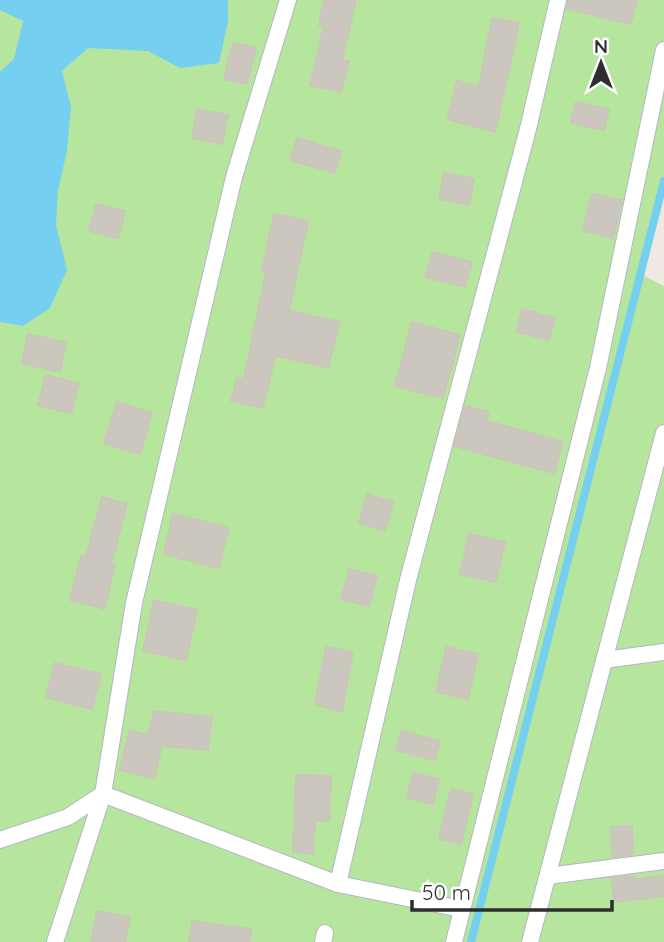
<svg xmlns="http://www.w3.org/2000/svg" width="664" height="942" font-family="Quicksand,sans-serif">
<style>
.green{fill:#b6e59e}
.water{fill:#75cff0}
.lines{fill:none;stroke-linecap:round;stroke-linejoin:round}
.stream{stroke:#75cff0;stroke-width:8}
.building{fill:#cbc7bf;stroke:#cbc5ba;stroke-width:2}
.service-casing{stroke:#b4b7c1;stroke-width:18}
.service{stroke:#fff;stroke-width:16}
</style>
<rect width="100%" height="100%" fill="#efe9e1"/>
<!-- green -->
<path class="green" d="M0 0H664V181L640 274 664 286V942H0Z"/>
<!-- water -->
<path class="water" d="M0 0H228V21L219 63 180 68 148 51 88 48 62 71 71 107 67 151 58 190 56 225 67 270 50 308 23 326 0 322V72L14 59 23 21 0 10Z"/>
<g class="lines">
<!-- stream -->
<path class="stream" d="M471 942 664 181"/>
</g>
<!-- building -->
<g class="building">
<path d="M324 0H356L342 60 349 61 341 92 310 85 324 26 319 25Z"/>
<path d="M568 0H637L631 24 567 9Z"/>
<path d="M492 18 519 23 495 132 447 119 457 81 479 87Z"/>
<path d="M233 43 256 48 247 84 224 79Z"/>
<path d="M576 102 609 109 604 130 571 123Z"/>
<path d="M197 109 228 115 222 144 192 138Z"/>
<path d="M297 138 341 151 334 173 290 160Z"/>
<path d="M444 173 474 179 469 205 439 199Z"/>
<path d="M592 194 622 200 613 238 583 231Z"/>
<path d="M96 204 125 211 118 238 89 231Z"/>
<path d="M274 214 308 221 289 311 340 322 328 367 275 356 263 408 231 401 237 378 244 379 266 272 262 271Z"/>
<path d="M432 252 472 262 465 287 426 277Z"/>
<path d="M522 309 555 318 549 340 516 332Z"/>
<path d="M412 322 460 335 443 398 395 386Z"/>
<path d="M28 334 66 343 60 372 22 363Z"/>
<path d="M46 375 79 384 71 413 38 405Z"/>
<path d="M117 402 152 413 140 454 104 443Z"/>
<path d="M465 406 489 412 487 421 563 442 554 473 454 446Z"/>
<path d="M367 494 393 502 385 530 359 523Z"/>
<path d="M102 497 127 504 111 564 115 565 104 609 70 600 81 556 86 557Z"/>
<path d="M173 514 229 528 219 568 164 554Z"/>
<path d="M469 534 505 542 496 582 460 574Z"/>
<path d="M349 569 377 576 369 606 341 599Z"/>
<path d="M154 600 197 610 186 660 143 651Z"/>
<path d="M326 647 353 652 342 712 315 704Z"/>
<path d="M446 647 478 654 468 699 436 692Z"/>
<path d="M55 663 101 674 92 709 46 697Z"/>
<path d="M154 711 212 717 208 750 162 746 154 778 120 770 130 730 148 735Z"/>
<path d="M401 731 440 741 435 760 396 750Z"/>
<path d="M413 773 439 779 433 804 407 798Z"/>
<path d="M296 775 331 776 329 821H315L313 854 293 852Z"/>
<path d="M451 789 473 794 461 844 439 839Z"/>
<path d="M632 826 633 854 612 857 611 827Z"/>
<path d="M634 876V879L662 876 664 896 614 902 612 878Z"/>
<path d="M97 911 130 917 125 942H91Z"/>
<path d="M192 921 251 929 250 942H189Z"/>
</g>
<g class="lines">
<defs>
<g id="service">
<path d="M604 660 664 652"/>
<path d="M103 794 338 884 461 909"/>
<path d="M0 840 68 817 103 794"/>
<path d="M548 876 664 861"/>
<path d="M338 884 408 580 528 129 558 0"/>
<path d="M55 942 103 794 134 603 234 177 288 0"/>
<path d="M323 942 325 933"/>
<path d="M454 942 598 368 664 50"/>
<path d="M530 942 664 433"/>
</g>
</defs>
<!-- service casing -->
<use href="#service" class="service-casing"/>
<!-- service -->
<use href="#service" class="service"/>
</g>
<!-- north arrow -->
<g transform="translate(601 63)" stroke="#ffffff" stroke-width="5" paint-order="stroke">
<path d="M0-5L12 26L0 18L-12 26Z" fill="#2e2e2e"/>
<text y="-10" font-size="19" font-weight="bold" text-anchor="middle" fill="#2e2e2e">N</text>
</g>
<!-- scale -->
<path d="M412 900v10h200v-10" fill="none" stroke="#2e2e2e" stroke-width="3.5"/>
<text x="422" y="900" font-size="21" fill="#2e2e2e" stroke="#ffffff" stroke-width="5" paint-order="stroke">50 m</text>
</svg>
